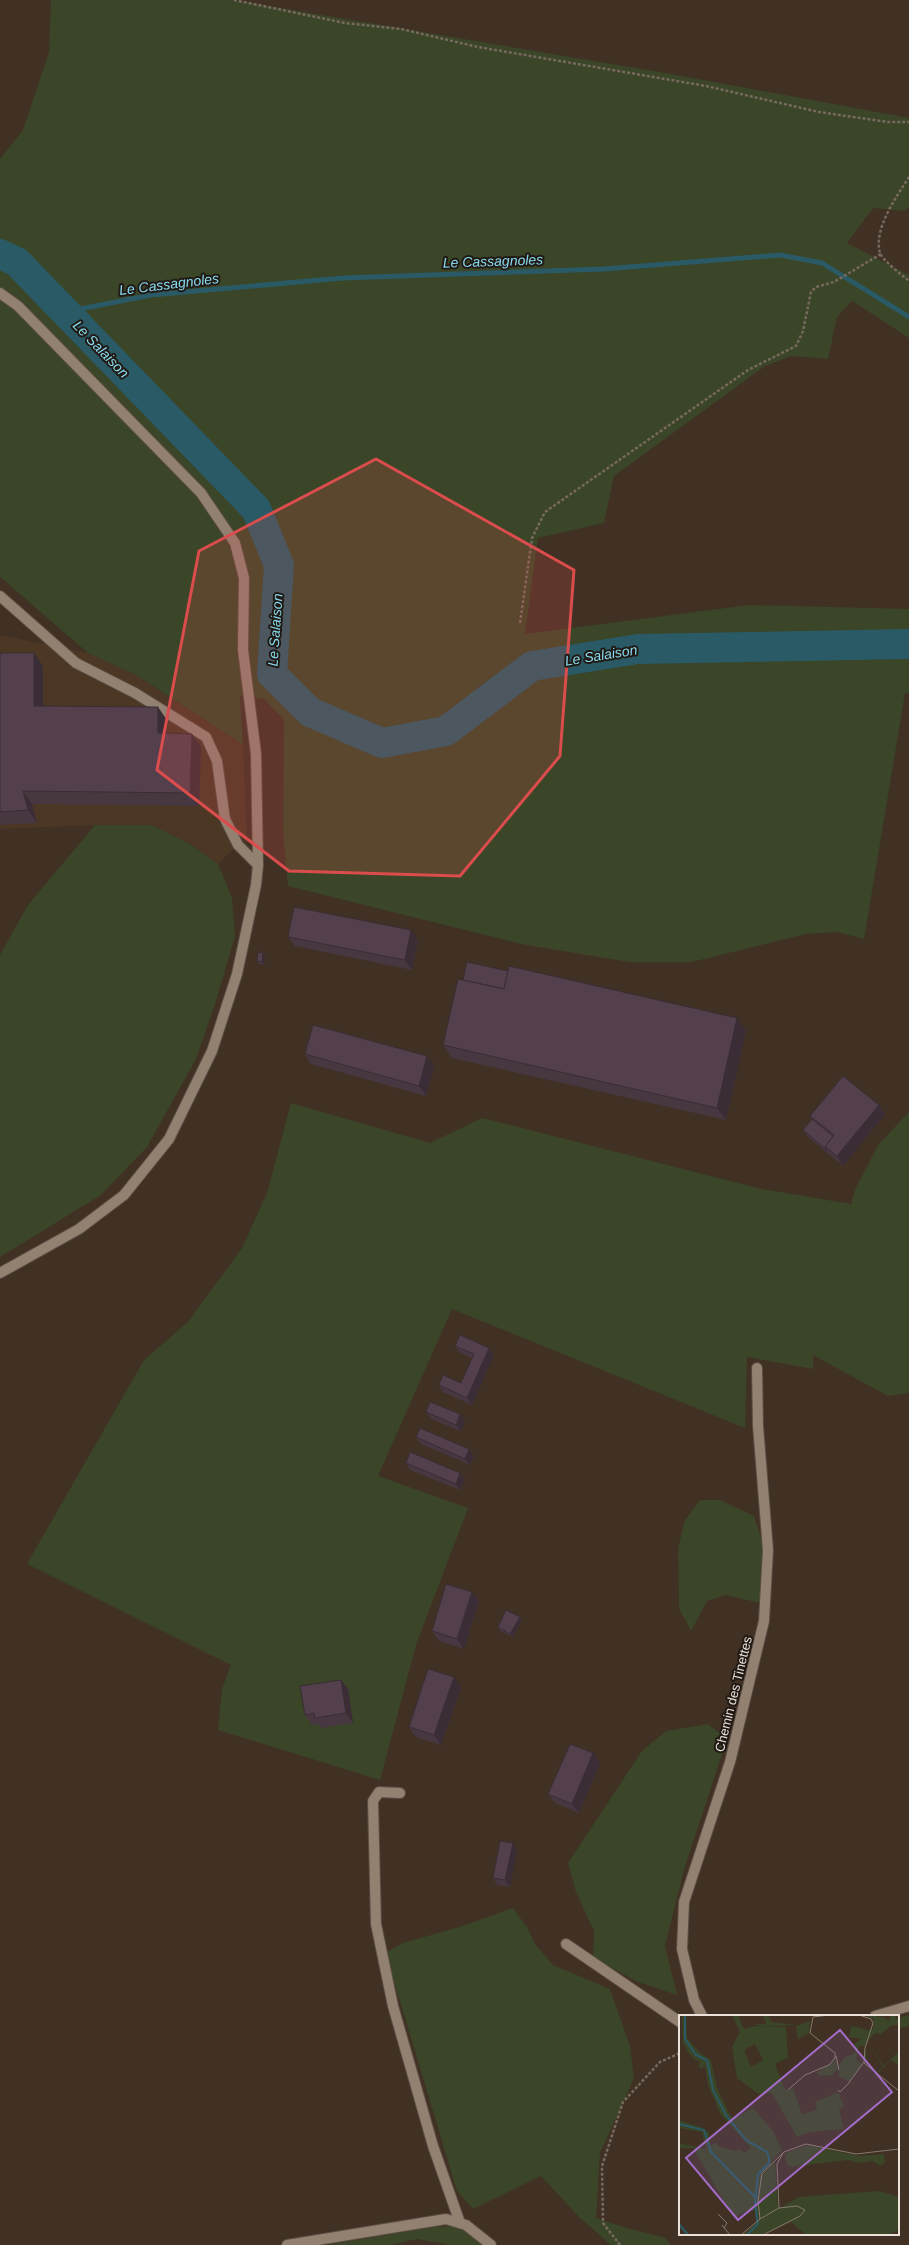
<svg xmlns="http://www.w3.org/2000/svg" width="909" height="2245" font-family="Arial,sans-serif">
<style>
.built{fill:#4c3725}
.green{fill:#3b4527}
.lines{fill:none;stroke-linecap:round;stroke-linejoin:round}
.stream{stroke:#295a66;stroke-width:5}
.river{stroke:#295a66;stroke-width:30}
.minor-casing{stroke:#5a4d42;stroke-width:12}
.path{stroke:#77695e;stroke-width:2.5;stroke-dasharray:3 2;stroke-linecap:butt}
.minor{stroke:#928071;stroke-width:10}
.wall{fill:#473741}
.shaded-wall{fill:#3a2d35}
.building{fill:#53404c;stroke:#3a2d35}
.marked{fill:#da4d4c;fill-opacity:0.2;stroke:#da4d4c;stroke-width:3;stroke-linejoin:round}
.labels{text-anchor:middle;stroke-width:4;stroke-linejoin:round;paint-order:stroke}
.street-label{font-size:13px;fill:#ece2da;stroke:#211a14}
.water-label{font-size:14px;font-style:italic;fill:#87daf0;stroke:#211a14}
.inset-river{fill:none;stroke:#295a66;stroke-width:2}
.inset-road{fill:none;stroke:#85786d;stroke-width:1}
.view{fill:#a36cc8;fill-opacity:0.15;stroke:#a36cc8;stroke-width:2}
.inset-edge{fill:none;stroke:#ece2da;stroke-width:2}
</style>
<rect width="100%" height="100%" fill="#403124"/>
<!-- built -->
<path class="built" d="M0 635 88 653 136 675 243 745 247 841 238 845 218 864 192 845 152 825H95L0 829Z"/>
<!-- green -->
<g class="green">
<path d="M51 0H234L671 74 909 118V207L904 211 873 208 847 243 909 275V338L852 301 837 317 828 359 791 356 765 366 614 476 604 523 538 538 525 634 749 605 909 609V693H905L864 939 837 932 806 934 692 962H629L521 944 288 886 283 832 284 720 264 699 240 696 243 745 136 675 88 653 0 577V159L23 130 49 52Z"/>
<path d="M95 825H152L192 845 218 864 232 898 235 936 215 1004 196 1059 147 1147 101 1195 0 1257V955L28 905Z"/>
<path d="M291 1103 430 1143 482 1118 762 1189 851 1204 855 1190 878 1145 909 1112V1393L888 1396 813 1355V1369L747 1357 745 1428 452 1309 378 1476 468 1508 416 1645 380 1780 218 1730 222 1689 231 1665 27 1564 144 1360 188 1322 242 1248 267 1193Z"/>
<path d="M700 1500H720L754 1516 763 1544 760 1603 725 1595 707 1601 691 1631 679 1608 678 1548 685 1520Z"/>
<path d="M708 1724 727 1739 683 1873 665 1946 677 1995 638 1982 593 1958 594 1931 576 1892 568 1863 642 1751 666 1731Z"/>
<path d="M513 1908 527 1927 535 1944 553 1965 610 1989 630 2046 634 2078 600 2153 596 2218 626 2228 666 2238 671 2245H611L580 2218 541 2176 473 2209 457 2191 391 1971 387 1952 403 1943 463 1926Z"/>
<path d="M909 2015V2026L898 2029V2018Z"/>
<path d="M458 2226 482 2245H451L417 2239 389 2245H327L434 2227Z"/>
</g>
<g class="lines">
<!-- stream -->
<path class="stream" d="M65 312 151 295 343 278 604 269 780 255 822 263 909 317"/>
<!-- river -->
<path class="river" d="M0 254 17 262 256 509 279 565 272 674 310 712 382 743 446 731 532 666 638 649 909 644"/>
<defs>
<g id="minor">
<path d="M0 293 18 306 201 493 235 543 244 578 243 650 256 754 258 865 256 885 237 974 212 1051 169 1139 124 1195 79 1229 0 1273"/>
<path d="M0 596 76 663 135 693 206 737 217 761 225 819 238 845 258 865"/>
<path d="M400 1793 379 1792 373 1801 376 1924 393 2006 433 2146 460 2223"/>
<path d="M566 1944 680 2022"/>
<path d="M702 2016 694 2000 682 1949 684 1902 730 1762 764 1621 768 1550 758 1426 757 1368"/>
<path d="M875 2016 909 2006"/>
<path d="M287 2245 446 2219 466 2225 491 2245"/>
</g>
</defs>
<!-- minor casing -->
<use href="#minor" class="minor-casing"/>
<!-- path -->
<g class="path">
<path d="M234 0 345 23 401 29 478 47 706 86 819 112 888 122H909"/>
<path d="M909 177C897 196 873 229 880 253 883 261 902 275 909 281"/>
<path d="M520 623 532 538 545 512 748 370 796 346 803 331 811 292 816 287 834 282 881 254"/>
<path d="M620 2245 603 2223 602 2166 623 2102 660 2062 680 2053"/>
</g>
<!-- minor -->
<use href="#minor" class="minor"/>
</g>
<!-- wall -->
<g class="wall">
<path d="M0 653 43 666V706L167 720V733L201 747 199 806 32 804 37 823 0 825Z"/>
<path d="M288 937 418 940 412 970 295 946Z"/>
<path d="M265 956 264 965 259 964 257 961Z"/>
<path d="M508 971 737 1018 746 1031 726 1120 452 1058 443 1045 463 980Z"/>
<path d="M305 1054 427 1056 434 1066 426 1096 311 1064Z"/>
<path d="M879 1105 885 1114 843 1166 808 1137 803 1130 812 1119 810 1116Z"/>
<path d="M455 1346 494 1355 472 1405 443 1392 439 1385 461 1383 472 1358 460 1353Z"/>
<path d="M426 1412 460 1414 465 1421 461 1431 431 1419Z"/>
<path d="M416 1437 474 1456 470 1465 421 1444Z"/>
<path d="M406 1463 460 1473 465 1480 460 1490 410 1470Z"/>
<path d="M479 1601 464 1649 439 1641 432 1631Z"/>
<path d="M520 1617 522 1620 513 1637 500 1631 498 1627Z"/>
<path d="M341 1680 348 1689 353 1723 322 1728 319 1724 312 1725 305 1715Z"/>
<path d="M461 1687 441 1745 416 1737 409 1727Z"/>
<path d="M593 1753 600 1763 579 1813 555 1803 548 1794Z"/>
<path d="M517 1850 510 1887 497 1885 493 1878Z"/>
</g>
<!-- shaded-wall -->
<g class="shaded-wall">
<path d="M34 653 43 666V718L34 706Z"/>
<path d="M158 707 167 720V746L158 733Z"/>
<path d="M192 734 201 747 199 806 190 793Z"/>
<path d="M23 791 32 804 37 823 28 810Z"/>
<path d="M411 930 418 940 412 970 405 960Z"/>
<path d="M263 953 265 956 264 965 262 962Z"/>
<path d="M737 1018 746 1031 726 1120 717 1108Z"/>
<path d="M427 1056 434 1066 426 1096 419 1086Z"/>
<path d="M879 1105 885 1114 843 1166 837 1156Z"/>
<path d="M489 1348 494 1355 472 1405 467 1398Z"/>
<path d="M460 1414 465 1421 461 1431 456 1425Z"/>
<path d="M469 1449 474 1456 470 1465 465 1459Z"/>
<path d="M460 1473 465 1480 460 1490 456 1484Z"/>
<path d="M472 1592 479 1601 464 1649 457 1639Z"/>
<path d="M520 1617 522 1620 513 1637 510 1634Z"/>
<path d="M454 1677 461 1687 441 1745 434 1735Z"/>
<path d="M341 1680 348 1689 353 1723 346 1713Z"/>
<path d="M593 1753 600 1763 579 1813 572 1804Z"/>
<path d="M513 1843 517 1850 510 1887 505 1880Z"/>
</g>
<!-- building -->
<g class="building">
<path d="M0 653H34V706L158 707V733L192 734 190 793 23 791 28 810 0 812Z"/>
<path d="M294 907 411 930 405 960 288 937Z"/>
<path d="M258 952 263 953 262 962 257 961Z"/>
<path d="M467 962 508 971 504 989 463 980Z"/>
<path d="M509 966 737 1018 717 1108 443 1045 458 979 504 989Z"/>
<path d="M313 1025 427 1056 419 1086 305 1054Z"/>
<path d="M843 1076 879 1105 837 1156 825 1147 834 1135 810 1116Z"/>
<path d="M812 1119 833 1136 825 1147 827 1150 803 1130Z"/>
<path d="M460 1335 489 1348 467 1398 439 1385 443 1375 461 1383 474 1354 455 1346Z"/>
<path d="M430 1402 460 1414 456 1425 426 1412Z"/>
<path d="M420 1428 469 1449 465 1459 416 1437Z"/>
<path d="M410 1452 460 1473 456 1484 406 1463Z"/>
<path d="M446 1584 472 1592 457 1639 432 1631Z"/>
<path d="M506 1610 520 1617 510 1634 498 1627Z"/>
<path d="M428 1669 454 1677 434 1735 409 1727Z"/>
<path d="M341 1680 346 1713 315 1718 314 1713 305 1715 300 1686Z"/>
<path d="M570 1744 593 1753 572 1804 548 1794Z"/>
<path d="M500 1841 513 1843 505 1880 493 1878Z"/>
</g>
<!-- marked area -->
<path class="marked" d="M376 459 574 570 560 756 460 876 289 871 157 770 199 551Z"/>
<g class="labels">
<!-- street labels -->
<g class="street-label">
<text transform="translate(733 1694) rotate(-76)" y="5">Chemin des Tinettes</text>
</g>
<!-- water labels -->
<g class="water-label">
<text transform="translate(493 261) rotate(-2)" y="5">Le Cassagnoles</text>
<text transform="translate(169 284) rotate(-7)" y="5">Le Cassagnoles</text>
<text transform="translate(101 349) rotate(46)" y="5">Le Salaison</text>
<text transform="translate(275 630) rotate(-86)" y="5">Le Salaison</text>
<text transform="translate(601 655) rotate(-9)" y="5">Le Salaison</text>
</g>
</g>
<!-- overview -->
<g transform="translate(679 2015)">
<rect width="220" height="220" fill="#403124"/>
<path d="M3 0H7L8 23 21 38 32 45 38 73 51 100 55 104 74 93 94 116 103 135 92 147 93 149 96 146 99 194 120 182 200 176 220 182V215L208 220H127L112 207 82 220H64L77 208 76 196H67L55 203 14 133H0V128L27 134 23 117 0 113V105L26 114 30 118 31 130 37 128 41 132 57 136 61 134 65 138 72 133 42 100 29 70 26 50 22 54 20 52 21 46 16 45 8 36 4 27ZM53 0H59L65 14 75 11 107 12 109 43 96 49 105 72 109 76 114 73 123 99 138 95 136 87 159 77 165 91 160 94 165 114 131 117 118 122 93 78 79 79 58 63 53 32 61 17ZM76 29 84 45 72 52 65 35ZM84 0H89L93 7 117 10 85 12 75 9H87ZM185 0 206 2 209 6 211 5 210 0H218L216 4H220V10H213L202 19 196 18 185 31H180L177 44 183 49 170 67 160 61V50L165 43 176 38 175 29 182 24 170 22 172 11 189 15 194 14 195 4ZM131 6 130 18 119 24 117 11ZM189 28 205 51 220 36V51L212 45 199 58 187 48 185 44 187 33 188 49 198 57 204 52ZM157 45 159 53 154 60 142 61 137 58ZM129 130 180 141 205 139 206 148 201 151 194 146 180 148 169 145 110 152 106 144 107 138Z" fill="#3b4527" fill-rule="evenodd"/>
<path class="inset-river" d="M6 0V24L17 40 28 45 34 75 47 100 67 125 88 137 90 143V148L79 159 76 189 79 209 68 220M0 109 25 115 32 137 77 183M0 209 9 220"/>
<path class="inset-road" d="M180 0 192 4 194 8 186 33 185 48 220 76M157 41 160 55M109 75 126 60 150 50 156 43V38L131 18 134 2 150 0M159 75 161 77 169 69 185 47M100 193 98 149 104 138M39 199 48 208 45 213M81 204 100 193 118 191 126 195 121 201 84 220M43 210 51 220M62 220 81 204 79 186 83 158 105 137 127 129 177 139 220 134"/>
<path class="view" d="M161 15 213 77 59 205 7 143Z"/>
<rect width="220" height="220" class="inset-edge"/>
</g>
</svg>
